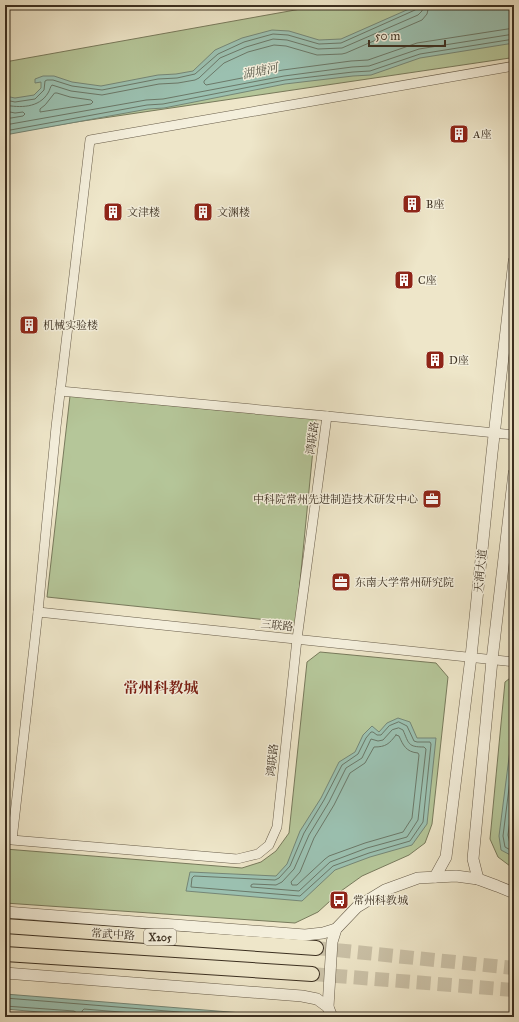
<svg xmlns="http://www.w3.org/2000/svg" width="519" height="1022" font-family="'IM FELL Great Primer','Noto Serif SC',serif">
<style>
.green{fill:#b5c699;stroke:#787a5c}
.water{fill:#9bc0b0;stroke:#758676}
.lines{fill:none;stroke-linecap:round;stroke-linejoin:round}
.shore{stroke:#6b7868;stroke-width:1}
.primary-tunnel{stroke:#cac1a7;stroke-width:14;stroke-dasharray:14 7;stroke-linecap:butt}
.minor-casing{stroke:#685d4a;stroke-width:10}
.tertiary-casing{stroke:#685d4a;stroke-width:12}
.primary-casing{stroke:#3b2f20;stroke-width:16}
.minor{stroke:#f4efdc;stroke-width:9}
.tertiary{stroke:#f4efdc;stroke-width:11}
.primary{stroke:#eee6c9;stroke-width:14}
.labels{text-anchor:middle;stroke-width:3;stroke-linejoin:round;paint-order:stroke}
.shield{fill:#f4efdc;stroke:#726958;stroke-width:1}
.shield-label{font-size:10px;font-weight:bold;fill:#3b2f20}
.poi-label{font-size:11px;fill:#3b2f20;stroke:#f4efdc;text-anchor:start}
.street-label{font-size:11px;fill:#3b2f20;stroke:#f4efdc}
.water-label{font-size:12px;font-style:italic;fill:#535344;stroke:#f4efdc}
.district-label{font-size:15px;font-weight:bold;fill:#7a1f14;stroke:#f4efdc}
</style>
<rect width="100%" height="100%" fill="#eee6c9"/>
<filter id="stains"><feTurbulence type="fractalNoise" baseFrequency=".005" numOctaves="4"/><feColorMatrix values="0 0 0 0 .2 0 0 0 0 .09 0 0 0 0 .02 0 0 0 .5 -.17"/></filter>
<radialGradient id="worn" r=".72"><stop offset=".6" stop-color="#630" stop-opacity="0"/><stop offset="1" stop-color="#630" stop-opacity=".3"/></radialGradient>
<!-- green -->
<g class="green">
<path d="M323 5H514V56L510 58 76 122 5 134V62Z"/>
<path d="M70 396 316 419 296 623 47 597Z"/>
<path d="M320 652 436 663 448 677 432 824 425 843 409 855 362 876 341 891 318 912 295 923 5 903V849L242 868 261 862 276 851 289 833 307 662Z"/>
<path d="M514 675V869L498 857 490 839 505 682Z"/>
</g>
<!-- water -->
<g class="water">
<path d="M418 5H514V43L420 58 371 75 353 76 285 84 164 108 148 109 5 135V96L15 98 34 95 41 88V82L35 83V79L43 76H54L72 82 101 86 158 75 176 74 193 71 215 50 242 38 272 30 289 31 319 40 341 39Z"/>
<path d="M398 718 410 722 417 738H436L427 824 412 845 370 857 335 870 302 901 186 891 190 872 276 876 287 864 300 831 321 798 339 762 355 752 363 735 372 726 379 732 387 723Z"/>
<path d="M514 739V857L501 850 499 836 511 742Z"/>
<path d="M5 994 242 1013 253 1017H97L5 1009Z"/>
</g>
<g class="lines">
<!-- shore -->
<g class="shore">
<path d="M429 5 427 14 422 20 346 53 342 54 317 55 286 46 274 45 248 52 224 63 204 81V83L206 85 283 70 351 61 368 60 417 43 514 28"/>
<path d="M55 93H57L70 97 91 100 93 102 91 104 40 112V109L45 105Z"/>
<path d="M5 100 15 102 35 99 44 90 45 81 47 80H53L72 86 102 90 158 79 177 78 195 74 218 54 244 42 273 34 288 35 319 44 341 43 415 10 418 8V5"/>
<path d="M5 105C20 108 39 108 48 93 50 90 50 87 52 85L71 91 102 95 159 84 178 83 195 80 199 78 220 58 246 47 273 39 287 40 318 49 342 48 418 15 422 11 423 5"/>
<path d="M5 111 15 113 23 112 25 114 23 116 5 119"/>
<path d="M5 125 146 100 163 99 284 76 352 67 369 66 419 49 514 34"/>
<path d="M5 131 147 105 163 104 285 80 353 72 370 71 420 54 514 39"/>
<path d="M399 722 407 726 414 741 417 742H430L431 744 423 822 410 841 369 853 333 866 300 896 191 887 192 878 194 876 275 880 279 878 290 866 304 833 324 800 342 765 358 754 366 738 371 732H373L377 735H381L389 726Z"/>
<path d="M399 728 403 730C409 744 408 747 424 747L426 749 418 820 407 837 367 848 330 862 299 891 251 887V885L253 884 276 885 282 882 294 869 309 835 329 802 346 768 362 758 371 739 378 741 383 740 392 730Z"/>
<path d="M396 735 399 736C403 745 406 752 418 753L419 755 412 818 403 832 365 843 329 856 325 859 297 885H292L291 882 300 872 314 838 334 805 350 773 365 763 374 747C386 747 389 744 396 735Z"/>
<path d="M514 748 503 836 505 847 514 852"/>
<path d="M514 789 508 835 510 844 514 847"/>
<path d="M5 998 242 1017"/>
<path d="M5 1006 74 1011 77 1013 78 1017"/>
<path d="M83 1017 82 1011 84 1009 181 1017"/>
</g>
<!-- primary-tunnel -->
<g class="primary-tunnel">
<path d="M316 948 514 968"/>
<path d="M312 974 514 990"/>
</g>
<defs>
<g id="minor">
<path d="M60 391 327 416 514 435"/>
<path d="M327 416 297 639 277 827 269 845 258 854 237 859 12 840 38 612 56 427 90 140 514 66"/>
<path d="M38 612 514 662"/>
</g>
<g id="tertiary">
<path d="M435 877 446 857 471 657 492 453 514 261"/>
<path d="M478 879 473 859 492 660 514 473"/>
<path d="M5 912 305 935 323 933 336 929"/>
<path d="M5 973 302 996 317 999 328 1007"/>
<path d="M332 1017 328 1007 332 942 336 929 357 907 385 890 418 878 456 876 478 879 497 886 514 893"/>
</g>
<g id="primary">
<path d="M5 926 316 948"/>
<path d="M5 954 312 974"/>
</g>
</defs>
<!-- minor casing -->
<use href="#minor" class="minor-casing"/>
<!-- tertiary casing -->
<use href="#tertiary" class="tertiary-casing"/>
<!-- primary casing -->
<use href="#primary" class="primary-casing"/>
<!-- minor -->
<use href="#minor" class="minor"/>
<!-- tertiary -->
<use href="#tertiary" class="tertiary"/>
<!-- primary -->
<use href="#primary" class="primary"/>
</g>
<!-- icons -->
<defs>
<symbol id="building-square" viewBox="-11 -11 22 22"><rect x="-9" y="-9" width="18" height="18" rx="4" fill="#8f2418" stroke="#f4efdc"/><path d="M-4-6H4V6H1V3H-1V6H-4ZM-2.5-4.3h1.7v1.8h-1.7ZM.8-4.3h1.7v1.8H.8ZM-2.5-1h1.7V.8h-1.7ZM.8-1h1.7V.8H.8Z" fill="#fff"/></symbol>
<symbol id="office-square" viewBox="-11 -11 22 22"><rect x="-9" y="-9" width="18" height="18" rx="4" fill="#8f2418" stroke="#f4efdc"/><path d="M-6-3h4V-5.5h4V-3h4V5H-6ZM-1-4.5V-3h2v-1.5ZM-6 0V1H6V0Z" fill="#fff"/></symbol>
<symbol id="bus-square" viewBox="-11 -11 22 22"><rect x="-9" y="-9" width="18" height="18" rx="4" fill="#8f2418" stroke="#f4efdc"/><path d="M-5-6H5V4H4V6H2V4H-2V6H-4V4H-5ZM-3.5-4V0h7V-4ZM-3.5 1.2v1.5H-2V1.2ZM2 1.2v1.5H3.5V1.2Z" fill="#fff"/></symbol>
</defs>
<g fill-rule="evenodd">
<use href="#building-square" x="448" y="123" width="22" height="22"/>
<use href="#building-square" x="401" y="193" width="22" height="22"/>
<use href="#building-square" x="102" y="201" width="22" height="22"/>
<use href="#building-square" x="192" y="201" width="22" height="22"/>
<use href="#building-square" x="393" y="269" width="22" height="22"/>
<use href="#building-square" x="18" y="314" width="22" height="22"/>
<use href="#building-square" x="424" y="349" width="22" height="22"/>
<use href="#office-square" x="421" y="488" width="22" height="22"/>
<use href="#office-square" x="330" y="571" width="22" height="22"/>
<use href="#bus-square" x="328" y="889" width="22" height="22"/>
</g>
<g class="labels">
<!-- shield labels -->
<rect class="shield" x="144" y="929" width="32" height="16" rx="3"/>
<g class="shield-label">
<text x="160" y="941">X205</text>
</g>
<!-- poi labels -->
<g class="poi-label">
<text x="473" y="138">A座</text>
<text x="426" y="208">B座</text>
<text x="127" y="216">文津楼</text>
<text x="217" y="216">文渊楼</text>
<text x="418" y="284">C座</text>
<text x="43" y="329">机械实验楼</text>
<text x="449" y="364">D座</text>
<text x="418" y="503" text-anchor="end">中科院常州先进制造技术研发中心</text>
<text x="355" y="586">东南大学常州研究院</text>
<text x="353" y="904">常州科教城</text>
</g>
<!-- street labels -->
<g class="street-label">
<text transform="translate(312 438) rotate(-82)" y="4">鸿联路</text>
<text transform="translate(480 571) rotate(-84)" y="4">天润大道</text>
<text transform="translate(277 625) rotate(6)" y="4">三联路</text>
<text transform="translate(272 760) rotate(-84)" y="4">鸿联路</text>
<text transform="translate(113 934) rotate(4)" y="4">常武中路</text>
</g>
<!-- water labels -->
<g class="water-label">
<text transform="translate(260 71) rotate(-12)" y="4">湖塘河</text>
</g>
<!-- district labels -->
<g class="district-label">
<text x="161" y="693">常州科教城</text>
</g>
</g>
<!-- margin -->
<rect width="519" height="1022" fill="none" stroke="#eee6c9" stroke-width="20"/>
<rect x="6" y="6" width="507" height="1010" fill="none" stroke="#3b2f20" stroke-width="2"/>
<rect x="10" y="10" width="499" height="1002" fill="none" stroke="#3b2f20"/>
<!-- scale -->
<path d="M369 40v6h76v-6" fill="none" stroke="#3b2f20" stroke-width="2"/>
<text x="375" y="40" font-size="12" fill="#3b2f20" stroke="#f4efdc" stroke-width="3" paint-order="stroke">50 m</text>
<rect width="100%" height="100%" filter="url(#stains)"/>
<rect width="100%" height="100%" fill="url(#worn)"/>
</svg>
